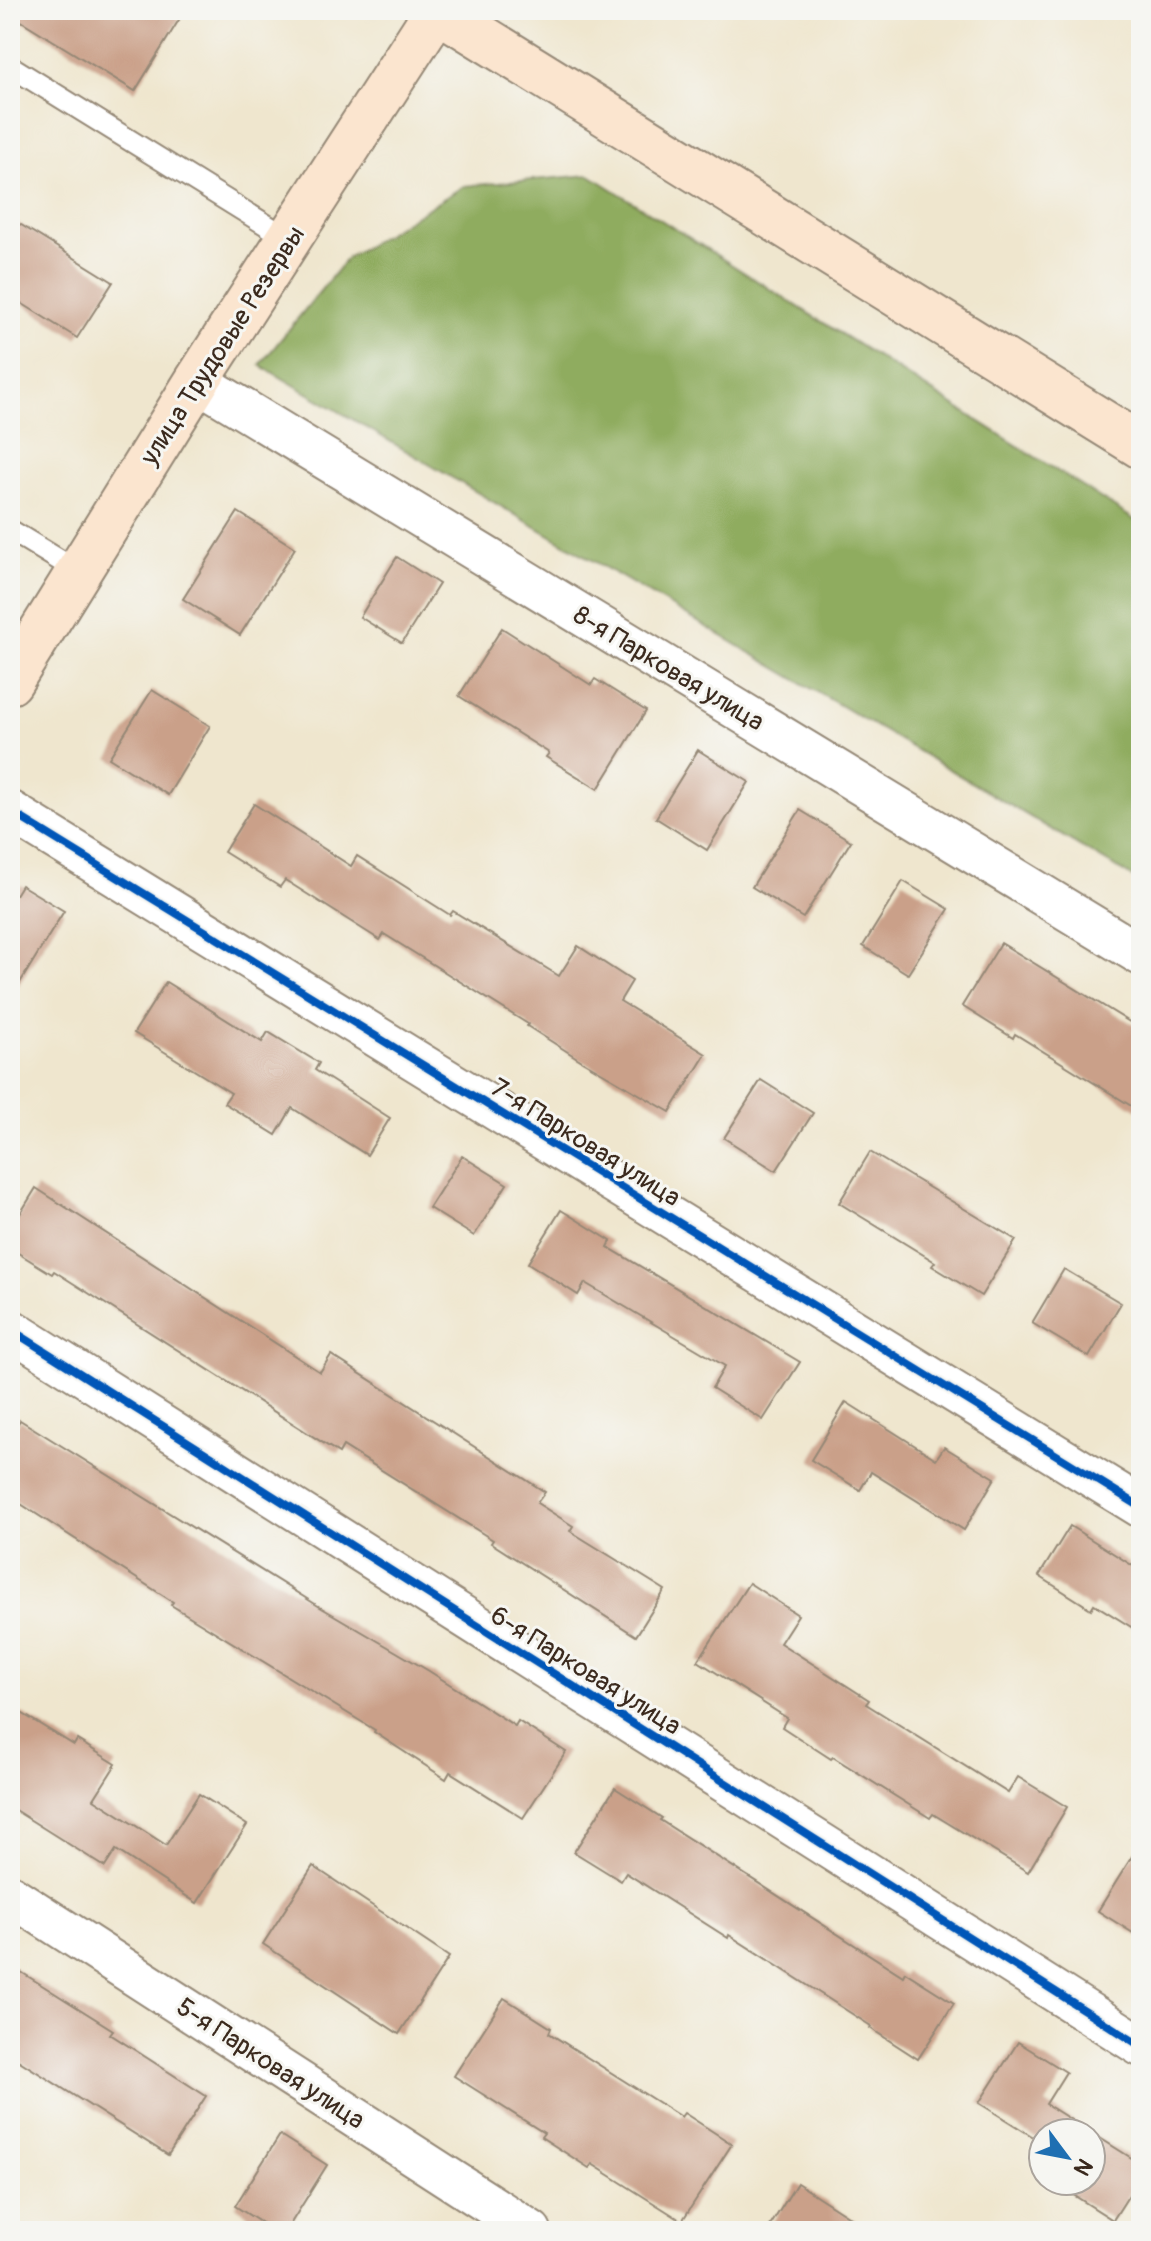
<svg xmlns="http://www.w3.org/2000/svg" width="1151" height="2241" font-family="Pangolin,sans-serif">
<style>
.forest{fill:#8fac5e;stroke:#656b3e;stroke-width:2}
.building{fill:#caa089}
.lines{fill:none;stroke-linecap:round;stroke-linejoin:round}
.lane-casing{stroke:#958876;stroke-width:24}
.street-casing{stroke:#958876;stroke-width:44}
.secondary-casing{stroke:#958876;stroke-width:48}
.lane{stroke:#fff;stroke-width:20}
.street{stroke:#fff;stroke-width:40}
.secondary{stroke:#fbe5cf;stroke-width:44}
.cycleway-casing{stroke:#f6f6f2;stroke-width:13}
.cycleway{stroke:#0057b8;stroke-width:8}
.labels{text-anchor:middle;stroke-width:6;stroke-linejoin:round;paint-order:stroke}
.street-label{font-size:26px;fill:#3b2a1e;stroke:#f6f6f2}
</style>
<rect width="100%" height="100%" fill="#f6f6f2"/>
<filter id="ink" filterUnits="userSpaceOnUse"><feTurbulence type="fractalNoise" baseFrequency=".0125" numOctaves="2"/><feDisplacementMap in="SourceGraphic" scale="16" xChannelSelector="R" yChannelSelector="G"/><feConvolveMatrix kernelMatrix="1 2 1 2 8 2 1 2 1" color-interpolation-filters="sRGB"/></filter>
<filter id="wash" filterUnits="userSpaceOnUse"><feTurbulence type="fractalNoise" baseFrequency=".006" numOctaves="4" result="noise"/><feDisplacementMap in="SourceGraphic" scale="32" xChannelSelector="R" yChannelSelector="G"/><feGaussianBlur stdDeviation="1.8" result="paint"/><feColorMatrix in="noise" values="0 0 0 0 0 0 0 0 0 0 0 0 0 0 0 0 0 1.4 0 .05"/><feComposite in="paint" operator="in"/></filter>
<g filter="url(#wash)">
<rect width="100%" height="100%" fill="#efe6ce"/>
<!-- forest -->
<path class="forest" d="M590 175 1141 524V882L260 365 347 258 464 186Z"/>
<g id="blocks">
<!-- building -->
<g class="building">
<path d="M10 10H185L135 91 10 14Z"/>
<path d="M10 218 113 282 77 338 10 296Z"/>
<path d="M238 512 295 548 240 635 183 599Z"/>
<path d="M397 557 439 584 402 643 360 617Z"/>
<path d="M502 628 591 685 595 679 646 711 598 789 546 757 549 753 459 696Z"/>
<path d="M152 690 210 726 168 795 109 758Z"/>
<path d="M698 750 749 782 707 850 656 818Z"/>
<path d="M254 804 351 866 357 856 450 915 453 911 559 976 578 946 632 981 620 1001 706 1054 670 1112 582 1061 527 1026 528 1024 384 934 380 940 285 880 280 887 224 852Z"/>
<path d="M800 810 851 841 803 918 752 887Z"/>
<path d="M903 881 949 909 908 974 863 946Z"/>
<path d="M21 885 64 911 10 999V903Z"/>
<path d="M1001 943 1141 1029V1112L1015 1034 1013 1038 962 1006Z"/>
<path d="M166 982 262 1042 268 1032 319 1063 315 1070 390 1118 367 1155 292 1108 276 1135 224 1103 231 1093 134 1033Z"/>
<path d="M761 1080 813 1113 776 1171 724 1138Z"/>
<path d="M870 1152 1016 1240 981 1296 932 1266 935 1262 839 1203Z"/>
<path d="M462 1156 507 1184 474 1236 429 1208Z"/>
<path d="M36 1188 320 1372 331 1355 545 1492 537 1503 573 1526 570 1531 665 1590 636 1636 491 1543 493 1540 343 1446 339 1453 54 1271 52 1274 10 1248V1230Z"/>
<path d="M561 1210 611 1241 608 1247 800 1362 763 1420 712 1388 725 1366 585 1283 578 1295 528 1263Z"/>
<path d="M1064 1269 1121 1303 1089 1357 1032 1323Z"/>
<path d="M846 1402 936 1459 944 1447 995 1478 964 1530 871 1472 860 1490 811 1460Z"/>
<path d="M20 1420 320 1607 429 1671 515 1726 518 1721 566 1752 523 1818 450 1772 446 1779 374 1732 375 1730 171 1605 173 1602 10 1497V1436Z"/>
<path d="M1070 1526 1141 1571V1633L1094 1604 1091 1609 1039 1576Z"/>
<path d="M749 1583 798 1615 780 1643 869 1700 866 1704 1008 1793 1018 1777 1067 1807 1028 1872 933 1814 930 1818 833 1757 831 1759 782 1727 787 1718 698 1661Z"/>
<path d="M10 1706 74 1745 77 1740 116 1764 94 1799 166 1845 199 1794 247 1825 197 1903 116 1850 105 1867 10 1807Z"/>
<path d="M615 1788 662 1818 660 1820 903 1976 905 1972 954 2003 918 2059 870 2028 871 2026 729 1935 728 1938 626 1873 621 1881 574 1852Z"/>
<path d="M1141 1842V1938L1098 1911Z"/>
<path d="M313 1866 449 1957 399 2034 263 1944Z"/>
<path d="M10 1965 113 2030 110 2034 206 2096 168 2155 10 2055Z"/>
<path d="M504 1998 551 2028 549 2033 681 2117 684 2113 732 2144 682 2221 592 2164 589 2168 541 2137 544 2133 454 2076Z"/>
<path d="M1018 2042 1066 2072 1046 2104 1141 2164V2176L1113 2220 1053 2182 1091 2181V2133H1043V2143L979 2103Z"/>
<path d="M280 2135 327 2165 286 2231H274L235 2206Z"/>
<path d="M797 2183 871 2231H767Z"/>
</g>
</g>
</g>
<g filter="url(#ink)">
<use href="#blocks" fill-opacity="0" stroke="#958876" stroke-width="2"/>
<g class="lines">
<defs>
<g id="lane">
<path d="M10 66 289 239"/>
<path d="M10 530 79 572"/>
</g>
<g id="street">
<path d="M197 381 1141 955"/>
<path d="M10 811 1141 1507"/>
<path d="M10 1329 1141 2046"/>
<path d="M10 1895 531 2231"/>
</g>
<g id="secondary">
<path d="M438 10 1141 446"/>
<path d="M10 682 197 381 437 10"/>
</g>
</defs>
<!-- lane casing -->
<use href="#lane" class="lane-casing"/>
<!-- street casing -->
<use href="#street" class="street-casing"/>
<!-- secondary casing -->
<use href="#secondary" class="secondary-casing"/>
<!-- lane -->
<use href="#lane" class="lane"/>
<!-- street -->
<use href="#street" class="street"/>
<!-- secondary -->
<use href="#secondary" class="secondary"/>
<defs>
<g id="cycleway">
<path d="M10 811 1141 1507"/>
<path d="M10 1329 1141 2046"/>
</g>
</defs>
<!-- cycleway casing -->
<use href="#cycleway" class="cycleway-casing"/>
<!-- cycleway -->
<use href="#cycleway" class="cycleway"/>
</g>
</g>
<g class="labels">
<!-- street labels -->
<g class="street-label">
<text transform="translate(222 345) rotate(-57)" y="9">улица Трудовые Резервы</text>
<text transform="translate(669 668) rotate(31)" y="9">8-я Парковая улица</text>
<text transform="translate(586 1142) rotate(32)" y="9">7-я Парковая улица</text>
<text transform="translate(586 1670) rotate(32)" y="9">6-я Парковая улица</text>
<text transform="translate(271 2063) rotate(33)" y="9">5-я Парковая улица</text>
</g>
</g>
<!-- margin -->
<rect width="1151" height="2241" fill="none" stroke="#f6f6f2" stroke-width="40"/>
<!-- north arrow -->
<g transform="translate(1067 2157) rotate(122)"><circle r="38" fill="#f6f6f2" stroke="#aba49d" stroke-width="2"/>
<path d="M0-6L14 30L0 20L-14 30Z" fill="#1f6fb2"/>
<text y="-12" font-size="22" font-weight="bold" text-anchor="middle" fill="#3b2a1e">N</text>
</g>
</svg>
